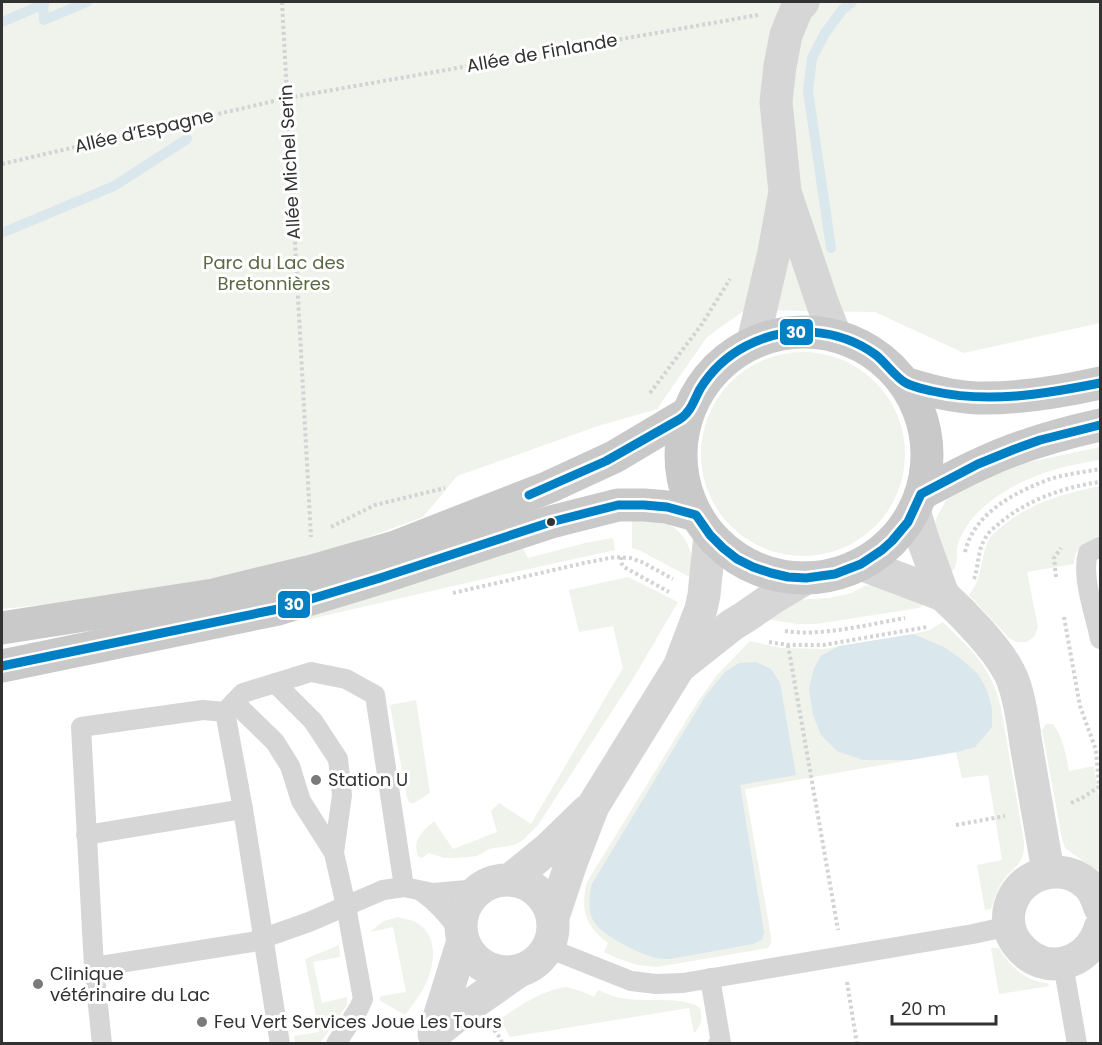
<svg xmlns="http://www.w3.org/2000/svg" width="1102" height="1045" font-family="Poppins,sans-serif">
<style>
.green{fill:#f0f2ec}
.water{fill:#dae7ec}
.lines{fill:none;stroke-linecap:round;stroke-linejoin:round}
.stream{stroke:#dae7ec;stroke-width:10}
.path{stroke:#d3d3d3;stroke-width:4;stroke-dasharray:3 3;stroke-linecap:butt}
.lane{stroke:#d6d6d6;stroke-width:20}
.street{stroke:#d6d6d6;stroke-width:33}
.primary{stroke:#c9c9c9;stroke-width:33}
.bus-1-casing{stroke:#fff;stroke-width:14}
.bus-1{stroke:#0080c4;stroke-width:9}
.bus-dot{fill:#323232;stroke:#fff;stroke-width:2}
.poi-dot{fill:#7a7a7a;stroke:#fff;stroke-width:2}
.labels{text-anchor:middle;stroke-width:6;stroke-linejoin:round;paint-order:stroke}
.street-label{font-size:18px;fill:#323232;stroke:#fff}
.park-label{font-size:18px;fill:#5a6944;stroke:#fff}
.poi-label{font-size:18px;fill:#323232;stroke:#fff;text-anchor:start}
.line-badge{stroke:#fff;stroke-width:2}
.badge-label{font-size:16px;text-anchor:middle;font-weight:bold;fill:#fff}
</style>
<rect width="100%" height="100%" fill="#fff"/>
<!-- green -->
<g class="green">
<path d="M2 2H1100V323L964 353 875 312 745 310 707 337 657 409 598 426 457 476 423 517 289 566 59 603 2 609Z"/>
<circle cx="803" cy="454" r="102"/>
<path d="M1100 447V460C1061 466 1024 476 992 500 982 508 973 516 966 527 963 532 960 538 958 544 955 555 960 565 950 574L934 527 936 519 947 498 997 469Z"/>
<path d="M1100 486V538C1086 541 1074 547 1074 564L1027 572 1038 627 1034 637 1027 642H1016L1008 637 969 595C983 577 980 563 987 543 991 534 999 529 1006 523 1037 500 1064 494 1100 486Z"/>
<path d="M632 515C643 518 658 519 668 524 690 535 693 559 697 581L641 551 632 548Z"/>
<path d="M613 538 615 550 492 577 306 620 305 612 522 546 528 558 585 543Z"/>
<path d="M628 577 678 602 631 682 538 825 523 840 514 845 489 849 477 856 457 858H444L429 853 422 858 418 856C412 840 422 832 434 821L453 849 497 832 491 811 499 803 531 824 623 668 613 626 579 632 569 590Z"/>
<path d="M880 583 924 603 919 608 816 624H797L759 618 796 600 829 598 852 593 864 586Z"/>
<path d="M943 622C973 652 991 666 1001 708L1024 842C1025 866 1013 866 1002 882 997 891 994 899 991 909L985 910 977 865 1002 860 988 775 962 778 956 752 745 789 771 936V943L768 948 657 967 637 965 617 958 604 952 608 943C585 926 580 910 587 882L697 703 717 675 750 641 781 648 824 649 913 634 930 630Z"/>
<path d="M416 700 430 793 414 803H410L407 798 390 705Z"/>
<path d="M1046 724H1053C1063 737 1066 756 1069 771L1094 766 1098 794 1100 793V873L1065 848 1062 838 1042 730Z"/>
<path d="M398 917C404 919 412 920 417 923 441 937 434 971 422 991 417 999 411 1007 405 1015L379 1000 381 996 406 992 393 927 370 932 384 921Z"/>
<path d="M339 945 340 957 313 962 322 1003 347 997V1005L320 1043H295L294 1036 319 1032 305 959Z"/>
<path d="M991 948H999C1009 966 1025 981 1047 983L1050 986 999 994Z"/>
<path d="M566 987 581 991 594 997 598 990C606 993 613 997 621 998 643 1003 684 995 700 1008 702 1019 702 1026 694 1033L689 1008 510 1037 500 1019C520 1006 542 990 566 987Z"/>
</g>
<!-- water -->
<g class="water">
<path d="M913 634 944 647 961 659 978 674 987 690 992 709V727L975 747 957 752 910 760H863L837 751 821 735 813 715 809 688 814 668 821 656 839 646Z"/>
<path d="M756 662 771 669 780 683 796 775 740 785 764 932 762 940 753 944 670 959C665 959 660 959 656 958 639 954 598 934 592 918 588 907 589 895 592 884L706 695 725 672 739 663Z"/>
</g>
<g class="lines">
<!-- stream -->
<g class="stream">
<path d="M43 2 44 20 87 2"/>
<path d="M2 22 44 4"/>
<path d="M2 233 114 186 187 139"/>
<path d="M831 248 808 91 812 58 825 33 843 9 852 2"/>
</g>
<!-- path -->
<g class="path">
<path d="M282 2 311 537"/>
<path d="M2 164 287 98 758 15"/>
<path d="M650 393 702 324 730 279"/>
<path d="M331 527 375 505 445 488"/>
<path d="M965 552C974 513 1015 492 1050 479 1066 474 1084 472 1100 469"/>
<path d="M621 557V563L624 567 669 592"/>
<path d="M1056 577 1054 558 1061 548"/>
<path d="M974 579C979 566 977 551 985 539 988 532 995 527 1001 522 1029 499 1065 487 1100 482"/>
<path d="M453 593 584 563 615 557 630 558 642 562 673 579"/>
<path d="M1064 617 1080 706 1096 750 1099 787"/>
<path d="M785 631C819 637 871 624 905 618"/>
<path d="M769 642 788 645H823L927 627"/>
<path d="M788 645 838 930"/>
<path d="M1071 803 1082 798 1100 786"/>
<path d="M956 825 1005 816"/>
<path d="M847 982 857 1044"/>
<path d="M494 1030 501 1039 502 1044"/>
</g>
<!-- lane -->
<g class="lane">
<path d="M1100 547 1088 553C1081 577 1095 614 1100 639"/>
<path d="M275 683 313 721 338 759 342 795 334 853 346 906 363 999 359 1008 336 1044"/>
<path d="M234 702 275 742 290 766 301 801 334 853"/>
<path d="M225 712 243 693 311 672 346 679 375 695 404 887"/>
<path d="M86 835 243 809"/>
<path d="M421 891C437 902 448 916 461 932"/>
<path d="M548 948 631 981 656 984 683 983 973 934 1009 926"/>
<path d="M1063 964 1077 1044"/>
<path d="M94 967 252 942 309 922 383 890 404 887 433 893 478 889"/>
<path d="M710 978 721 1043 718 1044"/>
<path d="M102 1044 94 967 81 727 203 710 225 712 243 809 280 1044"/>
</g>
<!-- street -->
<g class="street">
<path d="M803 2 797 8 786 35 780 66 776 102 785 192 823 305 835 335"/>
<path d="M753 342 774 252 784 197"/>
<path d="M914 510 922 537 943 595"/>
<path d="M861 564 943 595C964 614 996 647 1009 672 1019 690 1023 723 1026 744 1033 786 1041 829 1048 872"/>
<path d="M680 666 732 625 745 617 774 597 806 578"/>
<path d="M511 879 549 848 587 811"/>
<circle cx="507" cy="926" r="46"/>
<path d="M1100 908C1097 899 1094 890 1087 884 1055 855 1003 882 1009 925 1010 932 1014 940 1018 945 1044 978 1089 965 1100 928"/>
<path d="M553 917 571 863 593 806 679 667 701 609 704 595 710 535"/>
<path d="M463 941 434 1034 469 1006 519 971"/>
</g>
<!-- primary -->
<g class="primary">
<circle cx="804" cy="455" r="123"/>
<path d="M904 383C928 390 952 397 977 398 1018 399 1060 392 1100 383"/>
<path d="M921 494C940 484 960 473 980 464 1018 446 1059 434 1100 425"/>
<path d="M2 628 213 595 312 571 395 547 549 487 614 457 688 413"/>
<path d="M2 666 278 609 380 578 551 522 618 505H644L667 507 696 515"/>
</g>
<defs>
<g id="bus-1">
<path d="M529 495 606 461 680 419C691 412 694 400 700 389 711 371 727 356 746 346 787 324 839 328 876 355 886 363 896 378 906 383 913 387 924 389 932 391 988 404 1045 394 1100 383"/>
<path d="M2 666 278 609 380 578 551 522 618 505H644L667 507 696 515 710 535 723 548 737 559 753 567 771 573 788 577 806 578 835 574 861 564 882 550 892 541 908 522 921 494 978 464 1015 449 1040 440 1100 425"/>
</g>
</defs>
<!-- bus-1 casing -->
<use href="#bus-1" class="bus-1-casing"/>
<!-- bus-1 -->
<use href="#bus-1" class="bus-1"/>
</g>
<!-- markers -->
<circle class="bus-dot" cx="551" cy="522" r="5"/>
<g class="poi-dot">
<circle cx="316" cy="780" r="6"/>
<circle cx="38" cy="984" r="6"/>
<circle cx="202" cy="1022" r="6"/>
</g>
<g class="labels">
<!-- street labels -->
<g class="street-label">
<text transform="translate(542 53) rotate(-10)" y="6">Allée de Finlande</text>
<text transform="translate(144 131) rotate(-13)" y="6">Allée d’Espagne</text>
<text transform="translate(290 162) rotate(-93)" y="6">Allée Michel Serin</text>
</g>
<!-- park labels -->
<g class="park-label">
<text x="274" y="269">Parc du Lac des<tspan x="274" dy="21">Bretonnières</tspan></text>
</g>
<!-- poi labels -->
<g class="poi-label">
<text x="328" y="786">Station U</text>
<text x="50" y="980">Clinique<tspan x="50" dy="21">vétérinaire du Lac</tspan></text>
<text x="214" y="1028">Feu Vert Services Joue Les Tours</text>
</g>
</g>
<g class="line-badge">
<rect x="779" y="318" width="35" height="28" rx="6" fill="#0080c4"/>
<rect x="277" y="590" width="34" height="29" rx="6" fill="#0080c4"/>
</g>
<g class="badge-label">
<text x="796" y="338">30</text>
<text x="294" y="610">30</text>
</g>
<!-- border -->
<rect width="1102" height="1045" fill="none" stroke="#323232" stroke-width="6"/>
<!-- scale -->
<path d="M892 1015v9h104v-9" fill="none" stroke="#323232" stroke-width="3"/>
<text x="901" y="1015" font-size="18" fill="#323232" stroke="#ffffff" stroke-width="4.5" paint-order="stroke">20 m</text>
</svg>
